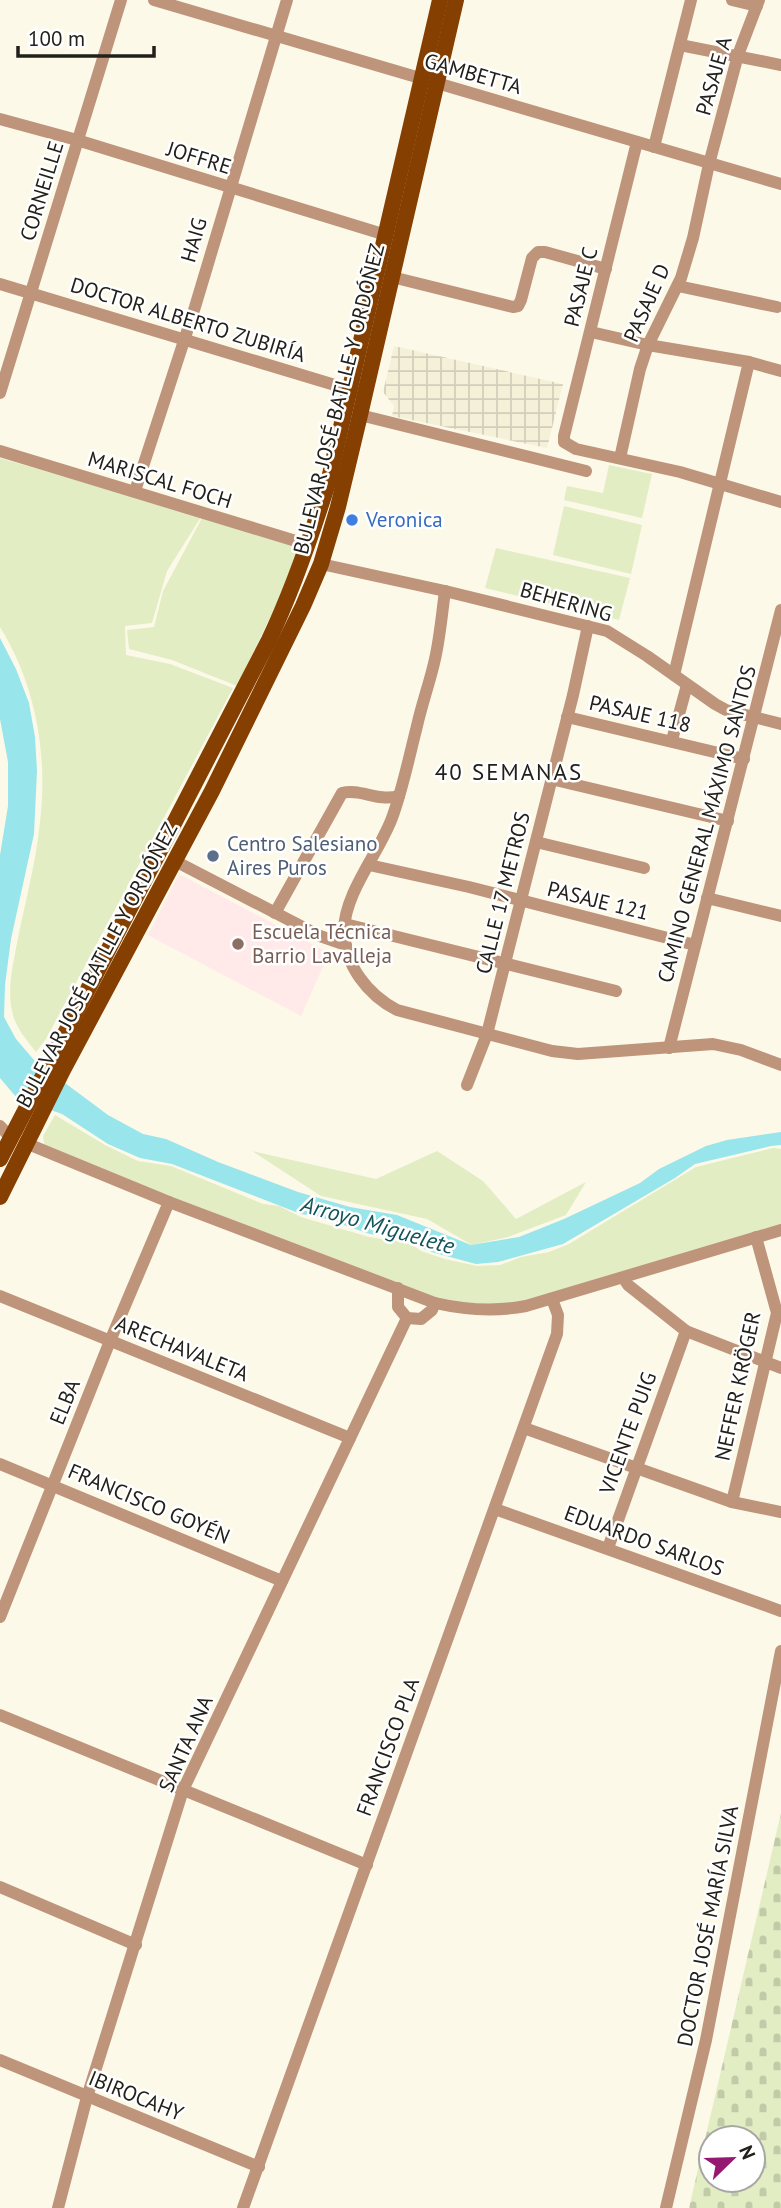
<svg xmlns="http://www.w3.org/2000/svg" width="781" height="2208" font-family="'PT Sans',sans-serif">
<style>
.industrial{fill:url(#industrial-grid)}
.education{fill:#ffe9e9}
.grass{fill:#e2edc4}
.cemetery{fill:url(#cemetery-stones);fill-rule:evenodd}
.water{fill:#98e5ec}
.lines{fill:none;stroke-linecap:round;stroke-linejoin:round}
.minor{stroke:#be947b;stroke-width:12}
.major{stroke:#853f00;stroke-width:16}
.shop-dot{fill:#3f7fe0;stroke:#fff;stroke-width:2.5}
.service-dot{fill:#5c6f8a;stroke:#fff;stroke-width:2.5}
.education-dot{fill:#8d6e63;stroke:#fff;stroke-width:2.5}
.labels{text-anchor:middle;stroke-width:5;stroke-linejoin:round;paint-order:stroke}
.street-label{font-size:21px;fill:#21201a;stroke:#fff}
.shop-label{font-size:21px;fill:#366cbe;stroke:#fff;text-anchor:start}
.service-label{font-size:21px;fill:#4e5e75;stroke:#fff;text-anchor:start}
.education-label{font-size:21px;fill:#785e54;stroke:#fff;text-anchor:start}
.neighbourhood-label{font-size:23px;letter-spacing:2px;fill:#21201a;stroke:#fff}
.water-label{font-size:23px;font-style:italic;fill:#11545a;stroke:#fff}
</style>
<defs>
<pattern id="industrial-grid" width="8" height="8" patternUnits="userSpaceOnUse" patternTransform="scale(1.75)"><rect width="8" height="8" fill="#f5f1d9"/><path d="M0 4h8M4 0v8" fill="none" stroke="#d2ceba"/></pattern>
<pattern id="cemetery-stones" width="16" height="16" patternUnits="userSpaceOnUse" patternTransform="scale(1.75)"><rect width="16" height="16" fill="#e2edc4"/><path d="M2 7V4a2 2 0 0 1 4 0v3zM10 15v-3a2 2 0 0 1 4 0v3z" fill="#c2cba8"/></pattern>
</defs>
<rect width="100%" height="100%" fill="#fcf9e9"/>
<!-- industrial -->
<path class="industrial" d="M394 346 563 384 547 448 392 416 394 406 383 392Z"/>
<!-- education -->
<path class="education" d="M179 874 329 953 301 1016 148 935Z"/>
<!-- grass -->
<g class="grass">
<path d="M0 458 201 517 167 571 152 623 125 626 126 655 170 664 233 688 46 1039 36 1052C26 1039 15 1027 12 1011 7 989 13 965 17 943 25 903 36 862 40 822 48 755 36 685 0 627Z"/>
<path d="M609 465 652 474 642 518 564 500 567 486 603 493Z"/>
<path d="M564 506 642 525 631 574 553 555Z"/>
<path d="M202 518 294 546 297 550 292 572 237 686 172 660 129 649 127 630 154 627 163 591Z"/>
<path d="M496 548 630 578 619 620 485 588Z"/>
<path d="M55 1115 105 1145 138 1161 171 1166 263 1204 279 1206 301 1217 369 1237 410 1243 421 1251 445 1259 477 1266 500 1265 521 1257 549 1252 569 1244 696 1167 773 1148 781 1149V1224L578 1286 511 1304 497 1305 460 1302 436 1297 167 1195 44 1144 43 1136Z"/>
<path d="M252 1151 376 1179 437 1151 483 1181 516 1219 586 1182 566 1215 508 1237 472 1245 427 1219 321 1196Z"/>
</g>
<!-- cemetery -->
<path class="cemetery" d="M781 1813V2208H689ZM753 2138V2180H711V2138Z"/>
<!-- water -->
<path class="water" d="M0 638 16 669 29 703 35 737 37 771 34 834 11 939 5 985 4 1017 16 1039 34 1060 108 1115 143 1134 166 1139 218 1162 298 1192 350 1207 397 1215 471 1245 519 1237 564 1219 640 1183 659 1169 706 1146 727 1140 781 1132V1145L771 1146 695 1164 675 1178 563 1244 498 1262 476 1264 435 1253 421 1248 413 1240 370 1234 320 1217 301 1214 172 1164 140 1158 108 1144 62 1114 17 1098 0 1078V855L8 806V762L0 719Z"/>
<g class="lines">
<!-- minor -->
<g class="minor">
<path d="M154 0 781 184"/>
<path d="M732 0 757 6"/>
<path d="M680 45 781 65"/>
<path d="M0 119 77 140 386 235"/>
<path d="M637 142 564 436V442L576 449 680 472 781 502"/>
<path d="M654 147 691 0"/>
<path d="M392 277 513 307 518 306 521 300 532 258 538 252H545L606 269"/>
<path d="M0 284 358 392"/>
<path d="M678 286 777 307"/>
<path d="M591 332 648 345 749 362 781 371"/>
<path d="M0 393 121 0"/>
<path d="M360 415 586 471"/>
<path d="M0 451 309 545"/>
<path d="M620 458 640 369 648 345 681 278 693 238 709 164 738 55 759 0"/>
<path d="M135 491 195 307 287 0"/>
<path d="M321 564 445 591 607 631 647 656 715 704 726 710 781 724"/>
<path d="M445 591C442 613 440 637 435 659 430 682 422 703 417 726 409 757 403 788 392 818 379 853 345 892 344 930 344 965 368 995 397 1010L552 1051 578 1054 713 1044 741 1050 781 1065"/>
<path d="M674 675 749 362"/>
<path d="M567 717 744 759"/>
<path d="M672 740 687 685"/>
<path d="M551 779 728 821"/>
<path d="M536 842 644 868"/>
<path d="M175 861 320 936 346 945"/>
<path d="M369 865 469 887 695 945"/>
<path d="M707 898 781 916"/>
<path d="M275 913 342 793C360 788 377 802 399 796"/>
<path d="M345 924 616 991"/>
<path d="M669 1048 781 610"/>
<path d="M467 1085 487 1034 573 695 588 626"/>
<path d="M0 1126 11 1138"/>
<path d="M28 1144 169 1202 435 1303C466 1310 495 1312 526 1306L781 1230"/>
<path d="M624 1279 628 1285 686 1331 781 1368"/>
<path d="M398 1288V1307L407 1318 421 1319 432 1310 435 1303"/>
<path d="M0 1296 350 1438"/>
<path d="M524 1428 732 1502 781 1512"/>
<path d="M0 1464 282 1581"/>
<path d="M732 1502 777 1313 756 1237"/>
<path d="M495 1509 781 1611"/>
<path d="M608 1548 686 1331"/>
<path d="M0 1617 110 1341 169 1202"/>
<path d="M0 1715 367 1865"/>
<path d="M0 1887 136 1945"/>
<path d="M0 2060 259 2167"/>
<path d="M58 2208 87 2097 183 1790 407 1318"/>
<path d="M243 2208 557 1334 558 1315 552 1299"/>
<path d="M666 2208 706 2040 781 1651"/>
</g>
<!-- major -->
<g class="major">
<path d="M0 1159 269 640C293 589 311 537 328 483L440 0"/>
<path d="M0 1197 63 1070 212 791 303 606 321 564 338 507 360 415 456 0"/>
</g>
</g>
<!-- markers -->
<circle class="shop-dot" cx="352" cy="520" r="7"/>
<circle class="service-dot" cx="213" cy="856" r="7"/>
<circle class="education-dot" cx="238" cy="944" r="7"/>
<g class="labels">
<!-- street labels -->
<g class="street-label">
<text transform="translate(473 74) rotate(16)" y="7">GAMBETTA</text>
<text transform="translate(714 76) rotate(-74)" y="7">PASAJE A</text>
<text transform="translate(199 158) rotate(17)" y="7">JOFFRE</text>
<text transform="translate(42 191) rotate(-73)" y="7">CORNEILLE</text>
<text transform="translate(194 240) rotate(-74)" y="7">HAIG</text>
<text transform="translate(581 287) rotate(-76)" y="7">PASAJE C</text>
<text transform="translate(647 303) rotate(-66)" y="7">PASAJE D</text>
<text transform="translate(188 320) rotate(17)" y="7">DOCTOR ALBERTO ZUBIRÍA</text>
<text transform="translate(339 399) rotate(-76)" y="7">BULEVAR JOSÉ BATLLE Y ORDÓÑEZ</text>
<text transform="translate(160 480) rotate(17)" y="7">MARISCAL FOCH</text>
<text transform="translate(566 602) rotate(16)" y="7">BEHERING</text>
<text transform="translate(640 714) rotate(13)" y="7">PASAJE 118</text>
<text transform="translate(707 824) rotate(-75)" y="7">CAMINO GENERAL MÁXIMO SANTOS</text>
<text transform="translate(503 893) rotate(-76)" y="7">CALLE 17 METROS</text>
<text transform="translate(598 901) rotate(14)" y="7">PASAJE 121</text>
<text transform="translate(97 965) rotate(-62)" y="7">BULEVAR JOSÉ BATLLE Y ORDÓÑEZ</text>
<text transform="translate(182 1349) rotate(22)" y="7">ARECHAVALETA</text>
<text transform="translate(738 1386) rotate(-78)" y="7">NEFFER KRÖGER</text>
<text transform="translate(65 1402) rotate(-68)" y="7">ELBA</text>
<text transform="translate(628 1433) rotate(-70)" y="7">VICENTE PUIG</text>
<text transform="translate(149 1504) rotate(23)" y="7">FRANCISCO GOYÉN</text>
<text transform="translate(644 1541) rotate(20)" y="7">EDUARDO SARLOS</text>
<text transform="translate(186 1744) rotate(-66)" y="7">SANTA ANA</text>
<text transform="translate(388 1747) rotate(-70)" y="7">FRANCISCO PLA</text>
<text transform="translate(708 1926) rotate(-79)" y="7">DOCTOR JOSÉ MARÍA SILVA</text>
<text transform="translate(136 2096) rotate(22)" y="7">IBIROCAHY</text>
</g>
<!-- shop labels -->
<g class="shop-label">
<text x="366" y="527">Veronica</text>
</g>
<!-- service labels -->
<g class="service-label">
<text x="227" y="851">Centro Salesiano<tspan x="227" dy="24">Aires Puros</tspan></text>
</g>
<!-- education labels -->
<g class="education-label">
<text x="252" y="939">Escuela Técnica<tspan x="252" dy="24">Barrio Lavalleja</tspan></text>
</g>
<!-- neighbourhood labels -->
<g class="neighbourhood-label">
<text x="509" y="780">40 SEMANAS</text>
</g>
<!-- water labels -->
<g class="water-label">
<text transform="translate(378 1225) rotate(16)" y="8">Arroyo Miguelete</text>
</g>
</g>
<!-- north arrow -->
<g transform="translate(732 2159) rotate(67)"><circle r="33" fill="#ffffff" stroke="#a6a6a3" stroke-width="2"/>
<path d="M0-5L12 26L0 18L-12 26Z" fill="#961870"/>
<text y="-10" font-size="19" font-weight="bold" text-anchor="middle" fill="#21201a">N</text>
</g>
<!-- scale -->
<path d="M18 46v10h136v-10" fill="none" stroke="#21201a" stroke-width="3.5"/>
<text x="28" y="46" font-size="21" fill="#21201a" stroke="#ffffff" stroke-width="5" paint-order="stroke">100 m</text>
</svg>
